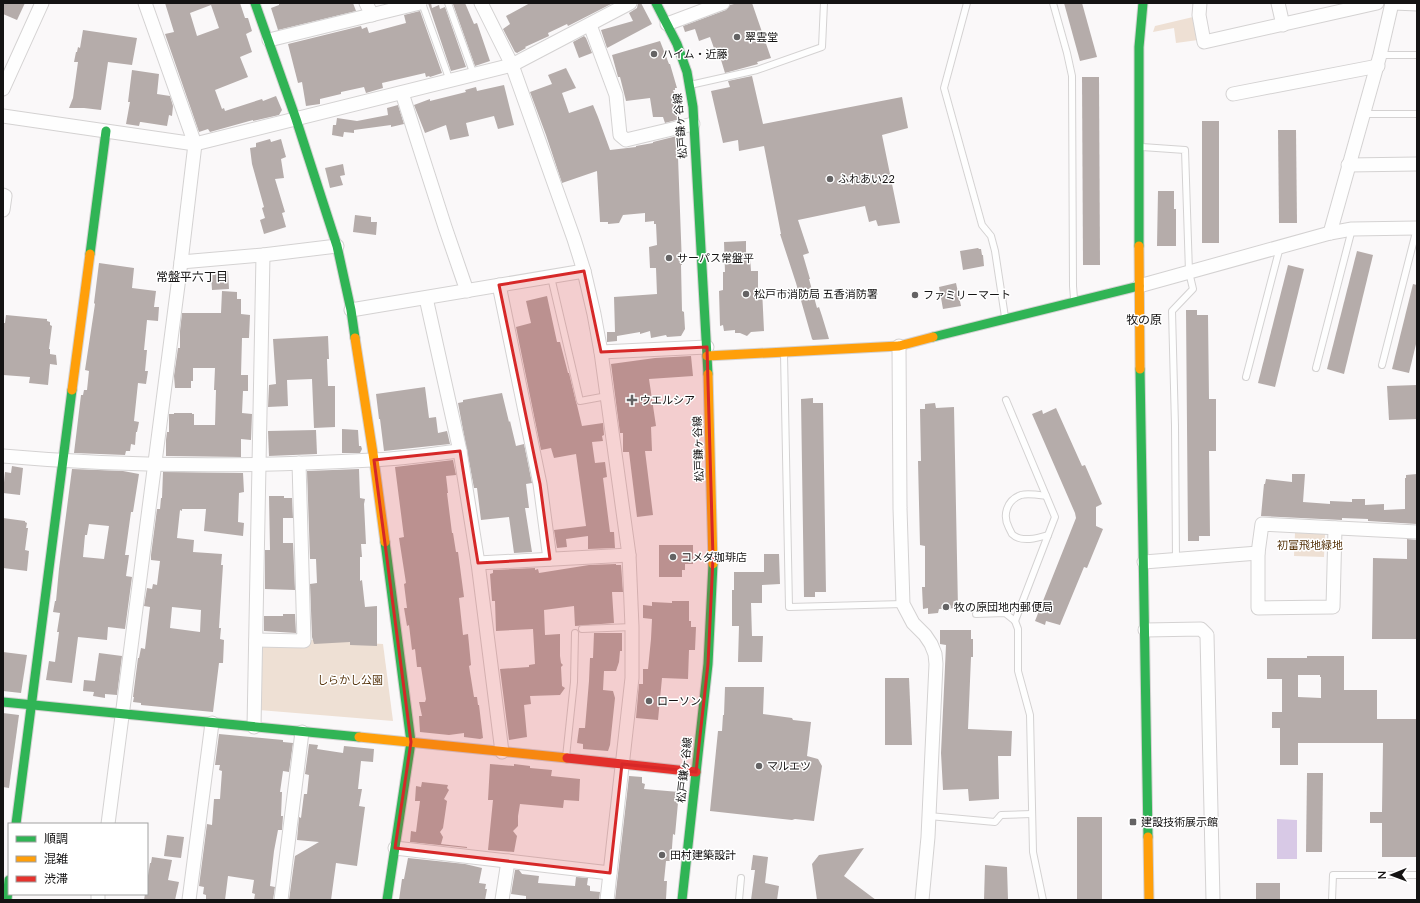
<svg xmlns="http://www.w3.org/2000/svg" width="1420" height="903" font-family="Lato,'Noto Sans JP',sans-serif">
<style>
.green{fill:#eee0d4}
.water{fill:#d8c9e6}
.building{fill:#b5acaa;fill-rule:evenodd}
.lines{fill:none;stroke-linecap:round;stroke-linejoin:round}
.lane-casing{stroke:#d4d2d2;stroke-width:8}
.street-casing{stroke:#d4d2d2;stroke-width:15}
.fast-casing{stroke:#d4d2d2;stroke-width:11}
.slow-casing{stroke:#d4d2d2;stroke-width:11}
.jam-casing{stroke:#d4d2d2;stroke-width:11}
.lane{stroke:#fefefe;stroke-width:6}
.street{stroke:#fefefe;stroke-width:13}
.fast{stroke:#30b455;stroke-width:9}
.slow{stroke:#ff9f0a;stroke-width:9}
.jam{stroke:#e5322d;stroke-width:9}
.marked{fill:#d62828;fill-opacity:0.2;stroke:#d62828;stroke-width:3;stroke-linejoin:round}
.poi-dot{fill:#646364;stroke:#fff;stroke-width:1.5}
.labels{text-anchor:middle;stroke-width:3;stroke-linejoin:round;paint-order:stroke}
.poi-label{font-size:11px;fill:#141313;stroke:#fff;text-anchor:start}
.street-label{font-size:11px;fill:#141313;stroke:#fff}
.park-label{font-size:11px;fill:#57350d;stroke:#fff}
.neighbourhood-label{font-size:12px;fill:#141313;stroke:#fff}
</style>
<rect width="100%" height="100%" fill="#faf8f9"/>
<!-- green -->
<g class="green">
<path d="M1193 17 1198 40 1176 43 1174 28 1153 32 1155 26Z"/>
<path d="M1295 533 1325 534 1324 557 1294 556Z"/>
<path d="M259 637 383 644 393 721 259 710Z"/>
</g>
<!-- water -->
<path class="water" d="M1277 819 1297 820V859H1277Z"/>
<!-- building -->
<g class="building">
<path d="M3 3H25L17 20 3 14Z"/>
<path d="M165 3H240L245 18H248L252 31 246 34 252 52 240 57 248 77 215 90 222 109 224 108 225 111 262 99 263 101 276 96 282 110 279 115 253 121V120L210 132 208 129 199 132 165 34 174 32ZM211 5 219 28 197 36 190 13Z"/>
<path d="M279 3H353L356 11 278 30 271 8 279 5Z"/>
<path d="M428 3H431L432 8 439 5 440 9 445 7 466 67 451 71Z"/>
<path d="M455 3H465L474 24 477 23 490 61 475 66 453 4Z"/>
<path d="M530 3H613L568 26 567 24 548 33 549 36 525 47 526 48 517 53 515 52 503 29 510 24 506 16Z"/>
<path d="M638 3H641L652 24 607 48 601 30 633 21 629 13 637 8Z"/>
<path d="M738 3H752L771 58 757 62 758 64 725 73 718 50 715 51 710 37 699 41 695 29 685 32 683 26 726 10 730 5Z"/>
<path d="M1064 3H1082L1097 57 1080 61Z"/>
<path d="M420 11 442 73 430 77 429 76 426 77 425 73 382 83 383 88 366 93 364 87 341 92V94L320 99V104L306 106 302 82 298 83 288 44 361 26 362 29 367 27 369 33 406 23 404 15Z"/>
<path d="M83 30 137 38 132 65 108 62 101 110 84 108H69L73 98 78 62H74L76 52H77L78 47 80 48Z"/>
<path d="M584 36 586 38 592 53 579 58 573 42Z"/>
<path d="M660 41 669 64H670L677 88H675V90H673L678 104 680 119 665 123 663 117H653L650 98 626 101 620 77H618L612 55Z"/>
<path d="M566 68 576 88 562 93 569 113 593 105 598 117 610 150 636 147V146L653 143V142L677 136 681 156 678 157 682 265H681L682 311 684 312 685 329 681 336 667 337 666 335 651 338 650 331 640 334V332L617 336V341L607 342V332H615L614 297 657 294 656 268H650L649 247 657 245 656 224H654V221L645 222V213L623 215 619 223 608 224V222H600L597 171 562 183 546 135 530 92 552 84 548 75Z"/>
<path d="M132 70 159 74 157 94 170 96 173 106 172 116 169 115 167 126 141 122H140L139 126 126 124 130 102H128Z"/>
<path d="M752 76 763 124 902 97 908 128 882 135 900 223 878 226 876 220 869 222 865 206 798 220 809 253 803 255 810 279H809L817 308 819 307 822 316 829 339 813 340 812 339 796 283 780 234H781L764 146 739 151 738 140 723 143 711 91 730 87 728 81Z"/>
<path d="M1082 77H1099L1100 265H1083Z"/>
<path d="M504 85 514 125 498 129 494 116 466 123 469 136 450 140 446 125 425 133 414 105 430 99V101L466 92 465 90 476 87 477 91Z"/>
<path d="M398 105 404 124 391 127V125L354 130V133L344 132 343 137 332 135 333 125H336L337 118 357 121 388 115 387 108Z"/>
<rect x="1202" y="121" width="17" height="122"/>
<path d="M1278 130H1296L1297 223H1279Z"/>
<path d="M270 139 271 142 281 139 286 157 281 159 284 178 275 179 285 212 282 213 286 227 264 234 260 220 265 218 262 208 264 207 252 164 250 148 256 147V143Z"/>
<path d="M343 164 345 175 340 176 343 185 330 188 325 168Z"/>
<path d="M1158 191H1174V209H1176V246H1157Z"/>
<path d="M355 215 371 217V222H377L376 235 353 232Z"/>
<path d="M746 241V257H750L751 271H758V288L762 289 764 331 751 332 747 336 740 333H735V330L724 331 723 325 720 326 719 291 723 290V272H725L724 242Z"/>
<path d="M978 248 979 249H981L982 255H983L984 266 963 270 960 251Z"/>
<path d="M1357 251 1373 255 1344 374 1327 369Z"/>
<path d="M99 263 134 268 132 288 156 291 154 307H159L158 321 147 320 144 350H147L145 371H148L146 384 138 383 134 421 139 422 137 432H136L135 445 131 444 130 451H126L125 455 74 453 81 395H83L84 390H87L89 371 85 370 95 304 94 303Z"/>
<path d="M1288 265 1304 269 1275 387 1258 383Z"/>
<path d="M228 271 229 289 212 290 211 275H215V272Z"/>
<path d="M956 283 961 306 943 309 939 287Z"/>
<path d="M1413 284 1417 285V340L1409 373 1392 369Z"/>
<path d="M222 291 237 292V299H241V314L250 315 249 338H242L241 375H248V391H243L242 413 252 414 251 440 241 439V457L166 456V440L167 432H169V414H174V413H192V414H194V425H215L216 390H214L215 368H193V381H191V388H175L174 376 178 348H180V331L182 313H221Z"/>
<path d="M547 296 557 342H560L568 373H569L576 402 577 405 582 426 603 423 604 435 602 436 603 441 592 442 595 463 605 462 607 477 603 478 610 532H614L615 548 588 549V536L566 539 567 547 557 548 554 530 586 526 576 454 554 458 551 448 541 450 516 327 531 323 526 301Z"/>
<path d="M1186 310H1197V315H1208L1209 399H1216V451H1209L1210 536H1199V541H1188Z"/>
<path d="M6 315 47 319V321L50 322V325L52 326 49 349H50V354L56 355 57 365 50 364 48 385 29 383 30 377 3 375V323H5Z"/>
<path d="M328 336 329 359H327L328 386H335V427L314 428 312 379 287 380 288 406 268 407 269 385 276 384 273 339Z"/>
<path d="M691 356 693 376 649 379 656 426 651 427 652 451H645L653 515 637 517 629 452H623V433H620L611 364 655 358Z"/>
<path d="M1417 385V419L1389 420 1387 386Z"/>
<path d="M425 387 429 418 436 417 438 433 447 431 450 444 384 451 380 419H379L376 394Z"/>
<path d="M502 393 509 422 510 421 516 446 524 444 532 483 526 484 529 508H525L532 552 514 553 509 517 481 520 477 488H474L458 403 463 402V400Z"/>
<path d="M813 398V403H823L826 592H815V597H804L801 399Z"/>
<path d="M935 403 936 408 954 407 958 608 939 609 938 613 928 614V608L923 609 922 587H925V546L920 545 918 461H921L920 409H925V404Z"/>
<path d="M1056 408 1082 466 1085 465 1102 504 1096 507V526L1103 529 1087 568 1084 567 1060 625 1046 621 1045 625 1035 621 1076 518 1075 513 1032 414 1042 410 1043 414Z"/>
<path d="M342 429 358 430 359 446H361L362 449 360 453H342Z"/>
<path d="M316 430 317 454 269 456 268 431Z"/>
<path d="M453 460 456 475 446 476 448 493H447L452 533H453L456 552H458L464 597 459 598 463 635 468 634 471 665 469 666 474 697H477L478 705H479L483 738 480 739 464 737V733L449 735 420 732 419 716H422L419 702H425L426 699 421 667H417L415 649 412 650 409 625 407 626 404 608H407L404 584 406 583 399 538 404 537 395 467Z"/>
<path d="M12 466 23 468 20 495 3 493 5 472 11 473Z"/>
<path d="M72 469 123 471 139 474 133 512H131L125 555H129L126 576 132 577 125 629 108 627 107 640 78 637 72 683 46 680 49 661 55 662 59 632H57L60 613 53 612 55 601H56L59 569ZM89 524 109 526 104 559 83 557 85 535H87Z"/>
<path d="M359 469 360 498 365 499 364 504 366 544H361L362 557H360V581L362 580 365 607 377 606V646L350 645V642L314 644 312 637 310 584 317 583 316 559H310L307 471Z"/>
<path d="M163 472 243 473 244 492 239 493 238 522 244 523 243 536 204 531 206 509H182V511L180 510 177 538 194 540 193 552 222 554 221 565H223L219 628H221L220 639 224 640 223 663H219L213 712 141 705V703L133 702 134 697H133L138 658H139L141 648 145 649 150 607 144 606 147 588 152 589 153 584 157 585 160 561 151 560V555L157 509H160L161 498H162ZM172 607 201 610 200 632 170 628Z"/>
<path d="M1292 474H1305L1303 502 1330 504V501L1352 502V499H1365V505L1384 504V510L1405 509V478H1406V475L1417 474V524L1368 521V519L1342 518V520L1261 516 1264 484H1265L1266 479 1292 482Z"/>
<path d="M269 496H284V498H292L293 518H283V543H293L295 590 265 589V550H270Z"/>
<path d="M3 518 25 521V522L27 523 26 528H28L25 550 29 551 27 571 3 568Z"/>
<path d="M1407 539 1417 540V639H1372L1373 558 1407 559Z"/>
<path d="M659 545H693V564H685V570H682V577H659Z"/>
<path d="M764 554H779L780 584 762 585V603H751L752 636H763L762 662H738L739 626H732V590H734V572H764Z"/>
<path d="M616 564V565H621L623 592H612L614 623 575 626 574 606 544 610 545 635 560 634V656L561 663 563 665 561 667 562 686 565 688 560 695 530 696 531 704 524 705 527 737 509 740 500 669 529 667V665L535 664 533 629 496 631 495 601H492L490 574 493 573V570L535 568V570L538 569 539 573 589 565Z"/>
<path d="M672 601H689V621H691V627H696L695 650H689L688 679 662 678 658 720 636 718 639 684H643V669H648L651 639 652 619 643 618V605L652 606V602L672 603Z"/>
<path d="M283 614H295L296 633 264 631V616H283Z"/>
<path d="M940 630H971V639H973V657H971L968 729 1012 731 1011 756H998L999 799 969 801 968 789 943 790 941 753 946 645 940 644Z"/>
<path d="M594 633H622V651H620L619 662 616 671H604L603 690 613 691 615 698 610 745 608 751 583 749V744L577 743 579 728H585L589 681 590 658H593Z"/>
<path d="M3 652 27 655 21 693 3 691Z"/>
<path d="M99 653 122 656 117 695 105 694V698L93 696 94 692 83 691 84 680 95 681Z"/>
<path d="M1307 656H1344V690H1377V719H1417V857H1382V823H1370V812H1382L1383 743H1298V765H1280V728H1272V712H1282V679H1267V658H1307ZM1298 675H1320V677H1321V698L1298 697Z"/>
<path d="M885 678H909L912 745H885Z"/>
<path d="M725 687H764L763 714 792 718 793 720 811 722 807 756 818 759 822 766 814 821 795 819 792 820 710 811 718 731H722L723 715H724Z"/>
<path d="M3 713 19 715 9 788 3 787Z"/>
<path d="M219 734 283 740V742L293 743 289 772 283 771 280 792H282L281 816H283L282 830H278L274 851 270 886 275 887 273 900H254L255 894 252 893 254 880 228 876 225 900H206V895L203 894 204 887 199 886 207 824 212 825 214 799H220L222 771 219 770 220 765H215Z"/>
<path d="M309 744 318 745 317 749 343 753 344 746 374 749 373 762 361 761 358 789H362L359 806 365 807 357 866 336 863 331 900H289L295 856 319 842 297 840 299 817 301 818 304 794H307L309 775 305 774Z"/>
<path d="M490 764 514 766V764L530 766V768L552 770 551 776 580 779 579 801 564 800 563 808 520 804 518 816V826L513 831 517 836 514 852 488 850 493 800H488Z"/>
<path d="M1307 773H1323L1322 852H1306Z"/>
<path d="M629 776 642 777V783L645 784 644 789 679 792 675 835 673 834 671 861H666L664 881H667L666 899 664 900H615Z"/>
<path d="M422 782 448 785 447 788 449 790 444 799 447 801 443 828 440 832 443 837 441 844 467 847V848L410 842 411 831 416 832 420 801H415L416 786 421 787Z"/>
<rect x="1077" y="817" width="25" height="83"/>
<path d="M167 835 184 837 181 858 164 856Z"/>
<path d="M864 848 844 876 876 900H817L812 864 819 855Z"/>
<path d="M753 855 768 857 765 883 779 886 777 900H751L755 870H751Z"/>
<path d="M152 857 172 860 168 880 179 882 175 900H144L145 894H147V882L150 863H151Z"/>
<path d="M408 858 465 864 482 868 479 883 486 884 485 889H487L485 900H399L402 879H404Z"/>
<path d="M985 865 1007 867 1008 900H984Z"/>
<path d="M515 870H519L522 874 539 876 538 883 575 886 576 877 588 878 587 885 590 886V891L600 892 599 900 526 899V896L511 894Z"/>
<rect x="1256" y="883" width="24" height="17"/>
</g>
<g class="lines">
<defs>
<g id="lane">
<path d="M422 3 450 81"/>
<path d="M448 3 474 75"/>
<path d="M967 3 944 88 982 225 991 236 995 251 1005 317"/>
<path d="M1053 3 1067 53 1072 76 1073 286 1074 299"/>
<path d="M1380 55H1417"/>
<path d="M690 85 757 70 822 47 824 3"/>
<path d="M1363 114H1417"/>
<path d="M1142 147 1185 150 1189 272 1193 289 1172 311 1175 426 1176 560"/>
<path d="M551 277 580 401 607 396"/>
<path d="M784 354 789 607 903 604"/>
<path d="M1382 365 1417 228"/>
<path d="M1316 368 1352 229"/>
<path d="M1246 377 1280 247"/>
<path d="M1006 400 1055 517 1015 621"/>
<path d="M1046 496C1039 495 1028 493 1021 495 1007 500 1002 515 1009 528 1010 530 1011 532 1012 534 1021 543 1038 538 1048 535"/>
<path d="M976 614 1005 613 1015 621 1018 629V671L1030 715 1033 852 1043 900"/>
<path d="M582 629 632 627"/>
<path d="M566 757 574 682 575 633"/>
<path d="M929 816 995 822 1001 815 1032 814"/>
<path d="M739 900 741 878"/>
<path d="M1332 900 1333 875H1417"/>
</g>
<g id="street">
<path d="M366 3 372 15"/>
<path d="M481 3 512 65 574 239 584 271 594 314 601 352 629 555 632 627V678L607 900"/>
<path d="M1200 3 1199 15 1204 42 1377 3"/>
<path d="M1278 3 1283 25"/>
<path d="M1394 3 1417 4"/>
<path d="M667 24 723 3"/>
<path d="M590 25 616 95 620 135 626 140 693 124"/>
<path d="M269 40 420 3"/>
<path d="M3 89 42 3"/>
<path d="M402 93 445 227 467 291"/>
<path d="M1233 94 1378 66"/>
<path d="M3 116 195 144 512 65 630 3"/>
<path d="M1348 165 1417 164"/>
<path d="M3 195 5 196 3 210"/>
<path d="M1330 233 1380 55 1392 3"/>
<path d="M181 262 263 255 337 246"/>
<path d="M499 285 540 484 550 559"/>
<path d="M1139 286 1330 233 1352 229 1417 228"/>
<path d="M426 298 460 451 478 563 502 752"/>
<path d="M351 310 584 271"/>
<path d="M899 346 900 508 903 604 913 623 925 635 931 644 935 654 936 664 928 837 922 900"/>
<path d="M601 352 707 347"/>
<path d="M3 456C125 467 250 467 372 460 402 459 431 454 460 451"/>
<path d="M1258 553V608L1333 607 1335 528"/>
<path d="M1144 562 1258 553 1262 524 1417 532"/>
<path d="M478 563 629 555"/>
<path d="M1145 630 1201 629 1207 635 1213 900"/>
<path d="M256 640 304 641 299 463"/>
<path d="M254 727 263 255"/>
<path d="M108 824 181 262 195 144 145 3"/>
<path d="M395 848 610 873"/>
<path d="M98 900V894"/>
<path d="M189 900 212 723"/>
<path d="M281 900 302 732"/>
<path d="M502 900 508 861"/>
</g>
<g id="fast">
<path d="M255 3 296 119 337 246 351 310 355 338"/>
<path d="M656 3 677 44 687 72 693 107 708 374"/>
<path d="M1139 246V47L1143 3"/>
<path d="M90 254 106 131"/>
<path d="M933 337 1139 286"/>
<path d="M1140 369 1148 837"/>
<path d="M385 542 411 742 387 900"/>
<path d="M3 702 359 737"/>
<path d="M16 824 72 390"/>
<path d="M7 900 9 880"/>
<path d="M682 900 708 664 713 564"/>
</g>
<g id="slow">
<path d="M1139 246 1140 369"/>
<path d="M355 338 374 460 385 542"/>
<path d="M707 356 899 346 933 337"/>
<path d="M708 374 713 564"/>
<path d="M72 390 90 254"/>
<path d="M359 737 567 758"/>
<path d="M1148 837 1149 900"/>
</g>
<path id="jam" d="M567 758 696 772"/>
</defs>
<!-- lane casing -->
<use href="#lane" class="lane-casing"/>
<!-- street casing -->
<use href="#street" class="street-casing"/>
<!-- fast casing -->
<use href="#fast" class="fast-casing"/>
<!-- slow casing -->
<use href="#slow" class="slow-casing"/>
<!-- jam casing -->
<use href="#jam" class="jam-casing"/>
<!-- lane -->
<use href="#lane" class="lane"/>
<!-- street -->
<use href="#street" class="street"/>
<!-- fast -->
<use href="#fast" class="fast"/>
<!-- slow -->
<use href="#slow" class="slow"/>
<!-- jam -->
<use href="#jam" class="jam"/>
</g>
<!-- marked area -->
<path class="marked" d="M584 271 601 352 707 347 713 558 708 664 696 772 622 764 610 873 395 848 411 742 374 460 460 451 478 563 550 559 540 484 499 285Z"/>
<!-- markers -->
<g class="poi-dot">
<circle cx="737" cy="37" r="4"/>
<circle cx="654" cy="54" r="4"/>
<circle cx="830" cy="179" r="4"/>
<circle cx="669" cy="258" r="4"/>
<circle cx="746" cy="294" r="4"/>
<circle cx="915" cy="295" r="4"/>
<path d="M630 394h4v4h4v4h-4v4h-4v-4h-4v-4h4z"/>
<circle cx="673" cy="557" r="4"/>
<circle cx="946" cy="607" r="4"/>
<circle cx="649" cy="701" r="4"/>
<circle cx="759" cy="766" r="4"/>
<rect x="1129" y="818" width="8" height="8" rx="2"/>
<circle cx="662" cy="855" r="4"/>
</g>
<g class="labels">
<!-- poi labels -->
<g class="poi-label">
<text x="745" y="41">翠雲堂</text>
<text x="662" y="58">ハイム・近藤</text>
<text x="838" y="183">ふれあい22</text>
<text x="677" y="262">サーパス常盤平</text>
<text x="754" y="298">松戸市消防局 五香消防署</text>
<text x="923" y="299">ファミリーマート</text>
<text x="640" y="404">ウエルシア</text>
<text x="681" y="561">コメダ珈琲店</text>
<text x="954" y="611">牧の原団地内郵便局</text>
<text x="657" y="705">ローソン</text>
<text x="767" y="770">マルエツ</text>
<text x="1141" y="826">建設技術展示館</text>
<text x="670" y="859">田村建築設計</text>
</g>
<!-- street labels -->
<g class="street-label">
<text transform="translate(680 126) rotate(-95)" y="4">松戸鎌ヶ谷線</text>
<text transform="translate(698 449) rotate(-92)" y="4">松戸鎌ヶ谷線</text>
<text transform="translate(684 770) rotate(-84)" y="4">松戸鎌ヶ谷線</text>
</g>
<!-- park labels -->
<g class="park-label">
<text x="1310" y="549">初富飛地緑地</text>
<text x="350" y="684">しらかし公園</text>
</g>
<!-- neighbourhood labels -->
<g class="neighbourhood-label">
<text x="192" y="281">常盤平六丁目</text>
<text x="1144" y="324">牧の原</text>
</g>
</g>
<!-- border -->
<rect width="1420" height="903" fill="none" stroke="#141313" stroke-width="8"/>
<!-- legend -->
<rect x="8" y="823" width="140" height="72" fill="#ffffff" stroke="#a1a1a1"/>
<rect x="16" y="836" width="20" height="6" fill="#30b455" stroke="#a1a1a1"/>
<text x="44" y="843" font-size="12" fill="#141313">順調</text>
<rect x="16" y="856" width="20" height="6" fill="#ff9f0a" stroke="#a1a1a1"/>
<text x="44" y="863" font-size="12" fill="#141313">混雑</text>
<rect x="16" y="876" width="20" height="6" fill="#e5322d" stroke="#a1a1a1"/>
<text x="44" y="883" font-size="12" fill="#141313">渋滞</text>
<!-- north arrow -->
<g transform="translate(1392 875) rotate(269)" stroke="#ffffff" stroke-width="3" paint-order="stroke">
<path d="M0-3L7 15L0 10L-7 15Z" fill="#141313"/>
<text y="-6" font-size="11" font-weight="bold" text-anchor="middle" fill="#141313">N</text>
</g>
</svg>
